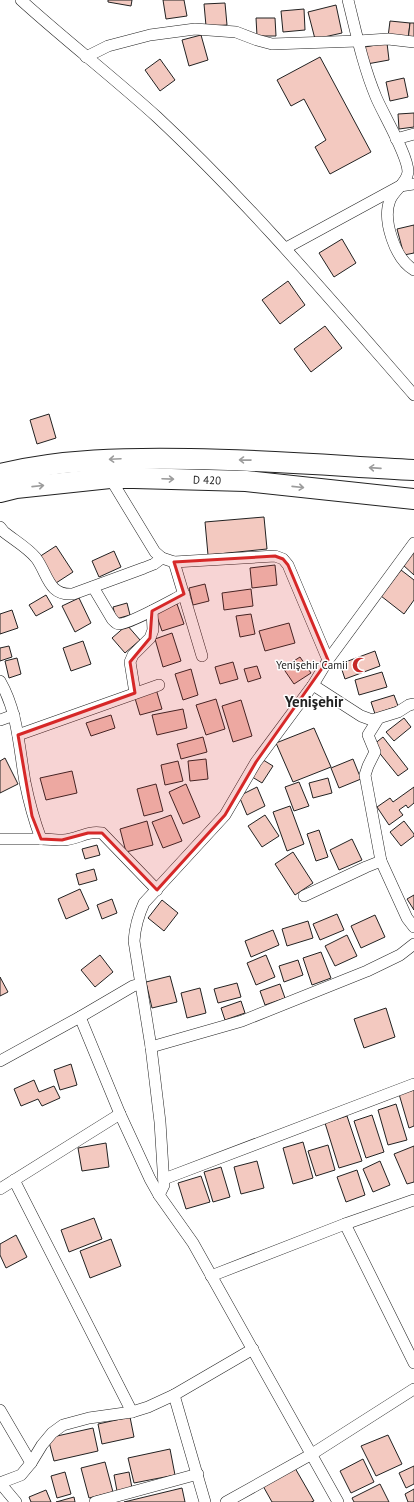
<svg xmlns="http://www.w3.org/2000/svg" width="414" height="1502" font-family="'PT Sans',sans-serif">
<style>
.building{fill:#f3c9c0;stroke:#222}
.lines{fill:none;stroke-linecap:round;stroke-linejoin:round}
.street-casing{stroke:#222;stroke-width:12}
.highway-casing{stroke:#222;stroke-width:22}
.street{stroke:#fff;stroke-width:11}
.highway{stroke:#fff;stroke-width:20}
.oneway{stroke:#9c9c9c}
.marked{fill:#d62828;fill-opacity:0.2;stroke:#d62828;stroke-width:3;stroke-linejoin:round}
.labels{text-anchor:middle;stroke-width:3;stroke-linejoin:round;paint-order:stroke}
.street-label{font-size:11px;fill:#222;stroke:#fff}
.poi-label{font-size:11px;fill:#222;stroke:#fff;text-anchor:end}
.district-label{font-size:15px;font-weight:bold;fill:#222;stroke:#fff}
</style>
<rect width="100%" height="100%" fill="#fff"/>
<!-- building -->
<g class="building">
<path d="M108 0H132L131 6 108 2Z"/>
<path d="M163 0H184L187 16 166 19Z"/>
<path d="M225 3 227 25 206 26 204 4Z"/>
<path d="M336 5 342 33 315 39 308 12Z"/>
<path d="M304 9 305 30 283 32 281 11Z"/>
<path d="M256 18H275L276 36H257Z"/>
<path d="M390 21 410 23 408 40 388 37Z"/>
<path d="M410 23H414V40H408Z"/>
<path d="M201 35 208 60 189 66 182 40Z"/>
<path d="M387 43 389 60 367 64 365 47Z"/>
<path d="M320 57 371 152 330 174 315 147 326 140 304 99 291 106 277 80Z"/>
<path d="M160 59 175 80 160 91 145 70Z"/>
<path d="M404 78 408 97 390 101 386 82Z"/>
<path d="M414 113V127L399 129 398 114Z"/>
<path d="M414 225V253L404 255 397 229Z"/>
<path d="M342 239 356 263 334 277 319 253Z"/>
<path d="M288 281 305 305 280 324 262 300Z"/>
<path d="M325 326 342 348 311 372 294 349Z"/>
<path d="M49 414 56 438 37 444 30 420Z"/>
<path d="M264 517 267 549 208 555 205 522Z"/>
<path d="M56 546 73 572 56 583 39 557Z"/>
<path d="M114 551 121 567 99 577 92 561Z"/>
<path d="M413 552 414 553V575L403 565Z"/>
<path d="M275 565 277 585 252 588 250 568Z"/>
<path d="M401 570 414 580V600L404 614 381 596Z"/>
<path d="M205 584 209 601 193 605 189 588Z"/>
<path d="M251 589 253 606 224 610 222 593Z"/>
<path d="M46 595 53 607 36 616 29 605Z"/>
<path d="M79 598 91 623 75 632 62 606Z"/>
<path d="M127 603 130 615 116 619 113 607Z"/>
<path d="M177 604 184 624 162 631 155 611Z"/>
<path d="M12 610 18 628 0 634V614Z"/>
<path d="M251 614 255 634 240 637 236 616Z"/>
<path d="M289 623 295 643 265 651 259 631Z"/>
<path d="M127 625 140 640 125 653 112 638Z"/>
<path d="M172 633 181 661 163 667 155 639Z"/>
<path d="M83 641 91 664 71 671 63 648Z"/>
<path d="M9 646 12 657 0 661V648Z"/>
<path d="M375 651 380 666 345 679 340 664Z"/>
<path d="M300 657 311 673 294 684 283 668Z"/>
<path d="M17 658 21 674 9 678 5 661Z"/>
<path d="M233 662 238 679 220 684 215 667Z"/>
<path d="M257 666 261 678 248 682 244 669Z"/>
<path d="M191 669 198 695 183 700 175 674Z"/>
<path d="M382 672 387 687 359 695 355 680Z"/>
<path d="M156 689 162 709 140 715 134 695Z"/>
<path d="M394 695 398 706 375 714 371 702Z"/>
<path d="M216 699 225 729 206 735 196 705Z"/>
<path d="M241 700 252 736 233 742 222 706Z"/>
<path d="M183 709 187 728 157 735 152 715Z"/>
<path d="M111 715 115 728 91 736 86 723Z"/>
<path d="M404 718 411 727 394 741 386 732Z"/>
<path d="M314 728 331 767 293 782 276 743Z"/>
<path d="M203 737 207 752 181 759 177 744Z"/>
<path d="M383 737 408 769 398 776 373 745Z"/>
<path d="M5 758 18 784 0 793V761Z"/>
<path d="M260 758 273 766 262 783 249 775Z"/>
<path d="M206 759 208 779 190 781 188 761Z"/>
<path d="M353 759 361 779 339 788 331 768Z"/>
<path d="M178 761 183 781 165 785 161 765Z"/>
<path d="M72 771 77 793 46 800 40 778Z"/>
<path d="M328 778 332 793 313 798 309 783Z"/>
<path d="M299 782 309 806 294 811 285 787Z"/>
<path d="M156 784 163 811 144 816 137 789Z"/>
<path d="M186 784 200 817 183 824 169 792Z"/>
<path d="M257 787 265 806 247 815 239 796Z"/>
<path d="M414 787V803L408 808 406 805 399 810 403 815 389 825 377 807 390 798 393 802Z"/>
<path d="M290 806 304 844 287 851 273 812Z"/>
<path d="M171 815 182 841 163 848 152 822Z"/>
<path d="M265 815 279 836 262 847 248 826Z"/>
<path d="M147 821 153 845 126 852 120 829Z"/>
<path d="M404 821 414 834V836L401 846 390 832Z"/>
<path d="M319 830 328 857 316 861 307 834Z"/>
<path d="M352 839 362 860 339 870 330 850Z"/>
<path d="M97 845 100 855 85 859 82 849Z"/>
<path d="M293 852 313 883 295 895 275 864Z"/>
<path d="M94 869 97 880 79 885 76 874Z"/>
<path d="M80 889 89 909 66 919 58 899Z"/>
<path d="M414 895V910L407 899Z"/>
<path d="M112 899 117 913 102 919 97 905Z"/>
<path d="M162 900 178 913 164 931 148 918Z"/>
<path d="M337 914 344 930 320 940 313 924Z"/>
<path d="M375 915 385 937 361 948 351 926Z"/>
<path d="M308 921 313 938 287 946 282 929Z"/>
<path d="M273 930 279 945 251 957 245 941Z"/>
<path d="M347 935 357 956 335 966 325 946Z"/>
<path d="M321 952 331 978 312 985 303 958Z"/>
<path d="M100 955 113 972 95 987 81 970Z"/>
<path d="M266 955 275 977 256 985 247 963Z"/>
<path d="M298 960 303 975 284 982 279 966Z"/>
<path d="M170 976 177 1002 152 1008 146 982Z"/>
<path d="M0 977 8 992 0 996Z"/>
<path d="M237 983 241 997 218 1003 214 989Z"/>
<path d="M280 984 285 998 265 1005 260 991Z"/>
<path d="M200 988 206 1013 187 1018 181 993Z"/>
<path d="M241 1001 245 1013 225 1020 221 1008Z"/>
<path d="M386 1008 395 1037 364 1048 354 1019Z"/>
<path d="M71 1064 77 1085 60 1090 54 1070Z"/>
<path d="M34 1080 39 1092 54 1086 60 1098 42 1106 38 1099 21 1106 14 1089Z"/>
<path d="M414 1090V1126L409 1128 399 1094Z"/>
<path d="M396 1104 407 1140 388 1145 378 1110Z"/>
<path d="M372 1115 384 1152 366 1158 354 1121Z"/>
<path d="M347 1116 362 1161 339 1168 325 1123Z"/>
<path d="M303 1142 313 1178 293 1184 283 1148Z"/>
<path d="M106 1143 109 1167 82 1171 78 1148Z"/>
<path d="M328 1145 335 1170 316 1176 308 1151Z"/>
<path d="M414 1146V1182L407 1184 394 1154Z"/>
<path d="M257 1161 264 1188 241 1194 234 1167Z"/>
<path d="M380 1161 390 1185 373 1192 363 1169Z"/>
<path d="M221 1167 230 1197 213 1202 204 1172Z"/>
<path d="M357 1170 365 1195 346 1202 337 1177Z"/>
<path d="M201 1176 210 1202 186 1209 178 1183Z"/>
<path d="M94 1218 102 1239 69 1252 61 1230Z"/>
<path d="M16 1235 27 1257 6 1268 0 1255V1244Z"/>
<path d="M111 1239 121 1266 90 1278 80 1251Z"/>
<path d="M130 1417 134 1437 102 1444 98 1424Z"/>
<path d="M93 1428 98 1451 54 1461 48 1438Z"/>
<path d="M388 1435 402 1464 376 1476 361 1446Z"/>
<path d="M170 1449 175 1475 134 1483 128 1458Z"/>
<path d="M363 1459 374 1482 351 1493 340 1471Z"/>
<path d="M105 1462 113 1492 89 1498 81 1468Z"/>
<path d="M414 1466V1484L406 1488 399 1473Z"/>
<path d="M295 1468 314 1501 311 1502H272L263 1486Z"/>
<path d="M65 1472 71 1494 57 1498 51 1476Z"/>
<path d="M129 1472 132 1488 117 1491 114 1475Z"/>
<path d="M380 1484 389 1502H354L352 1498Z"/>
<path d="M182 1488 185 1502H124Z"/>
<path d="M414 1489V1502H408L405 1494Z"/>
<path d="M46 1490 51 1502H31L29 1497Z"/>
<path d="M74 1497 75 1502H56Z"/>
</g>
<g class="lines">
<defs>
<g id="street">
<path d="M21 0C65 40 113 77 157 117 249 203 331 300 414 395"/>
<path d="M348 0C356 32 363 66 376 97 383 114 408 155 408 172 407 183 394 190 390 200 382 220 395 259 414 270"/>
<path d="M86 57 108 46 150 35 195 29 236 32 257 40 272 44 358 41 388 39 414 42"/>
<path d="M396 139 414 134"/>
<path d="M286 248 400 186 414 184"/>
<path d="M110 478 155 552 162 558 174 562 275 556 283 559 288 565 328 660"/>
<path d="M0 527 4 532C14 540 28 548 36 558 48 574 48 596 73 594L144 568 154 564 162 558"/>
<path d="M174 562 202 656"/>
<path d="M93 587 112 619C114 621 116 624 119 624 130 624 172 600 184 594"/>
<path d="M0 681C18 712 19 748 25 782 29 802 34 820 41 839"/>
<path d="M313 685 361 716 372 720 398 712 409 705 414 704"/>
<path d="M135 693 130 662 133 655 150 638 153 630 152 611"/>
<path d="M378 719 368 735 375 752 368 766 365 775 381 861 407 918 414 927"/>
<path d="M0 720 14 715"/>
<path d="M18 735 159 685"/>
<path d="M0 839C14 839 27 839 41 839 48 839 55 840 63 840 77 840 87 830 102 833L157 890"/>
<path d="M304 896 366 867 381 861"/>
<path d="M80 1017 120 1114 150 1179 159 1195 193 1243 338 1502"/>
<path d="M151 1047 242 1021 367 971 400 955 414 944"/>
<path d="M0 1061 80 1017 133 986 140 984"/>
<path d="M164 1179 414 1084"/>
<path d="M14 1180 132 1412"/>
<path d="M0 1189 120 1114"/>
<path d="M159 1195 164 1185 160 1122 151 1047 134 941C135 927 138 916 144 903L225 815 256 762 313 685 328 660 414 543"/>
<path d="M345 1224 414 1363"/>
<path d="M211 1276 345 1224 414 1200"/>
<path d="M174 1395 205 1502"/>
<path d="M0 1410 31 1463"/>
<path d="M0 1483 21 1475 31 1463 42 1445 52 1433 63 1425 89 1418 132 1412 148 1407 174 1395 253 1349"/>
<path d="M0 1483 16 1502"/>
<path d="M95 1502 198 1474"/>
<path d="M226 1502 312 1454 414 1389"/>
</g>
<g id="highway">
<path d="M0 474C62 459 126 458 190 459 265 460 339 466 414 470"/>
<path d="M0 492 16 488 110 478H134L246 481 414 499"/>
</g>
</defs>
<!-- street casing -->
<use href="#street" class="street-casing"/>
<!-- highway casing -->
<use href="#highway" class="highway-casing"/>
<!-- street -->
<use href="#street" class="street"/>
<!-- highway -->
<use href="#highway" class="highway"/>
</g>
<!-- one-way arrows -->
<defs><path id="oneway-shaft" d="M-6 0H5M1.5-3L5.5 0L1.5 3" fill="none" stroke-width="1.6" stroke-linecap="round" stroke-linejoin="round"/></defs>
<g class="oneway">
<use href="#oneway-shaft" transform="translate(115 459) rotate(177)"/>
<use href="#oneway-shaft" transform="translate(245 460) rotate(-179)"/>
<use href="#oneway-shaft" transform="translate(375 468) rotate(-176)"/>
<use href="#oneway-shaft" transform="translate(168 479) rotate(2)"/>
<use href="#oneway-shaft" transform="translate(38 486) rotate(-6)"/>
<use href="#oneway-shaft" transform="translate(298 487) rotate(6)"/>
</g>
<!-- marked area -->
<path class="marked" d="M275 556 283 559 288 565 328 660 256 762 225 815 157 890 102 833H88L62 840 41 839 32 816 18 735 135 693 130 662 150 638 152 611 184 594 174 562Z"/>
<!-- icons -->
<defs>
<symbol id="mosque-bare" viewBox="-9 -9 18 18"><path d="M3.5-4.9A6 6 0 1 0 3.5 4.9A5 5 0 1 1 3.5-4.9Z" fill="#c62828" stroke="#fff" stroke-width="2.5" paint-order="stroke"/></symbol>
</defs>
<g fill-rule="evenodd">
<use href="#mosque-bare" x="349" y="654" width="22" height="22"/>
</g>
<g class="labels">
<!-- street labels -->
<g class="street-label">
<text transform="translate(207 480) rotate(2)" y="4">D 420</text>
</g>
<!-- poi labels -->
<g class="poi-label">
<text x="348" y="669">Yenişehir Camii</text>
</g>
<!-- district labels -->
<g class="district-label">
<text x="314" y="707">Yenişehir</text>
</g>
</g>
</svg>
